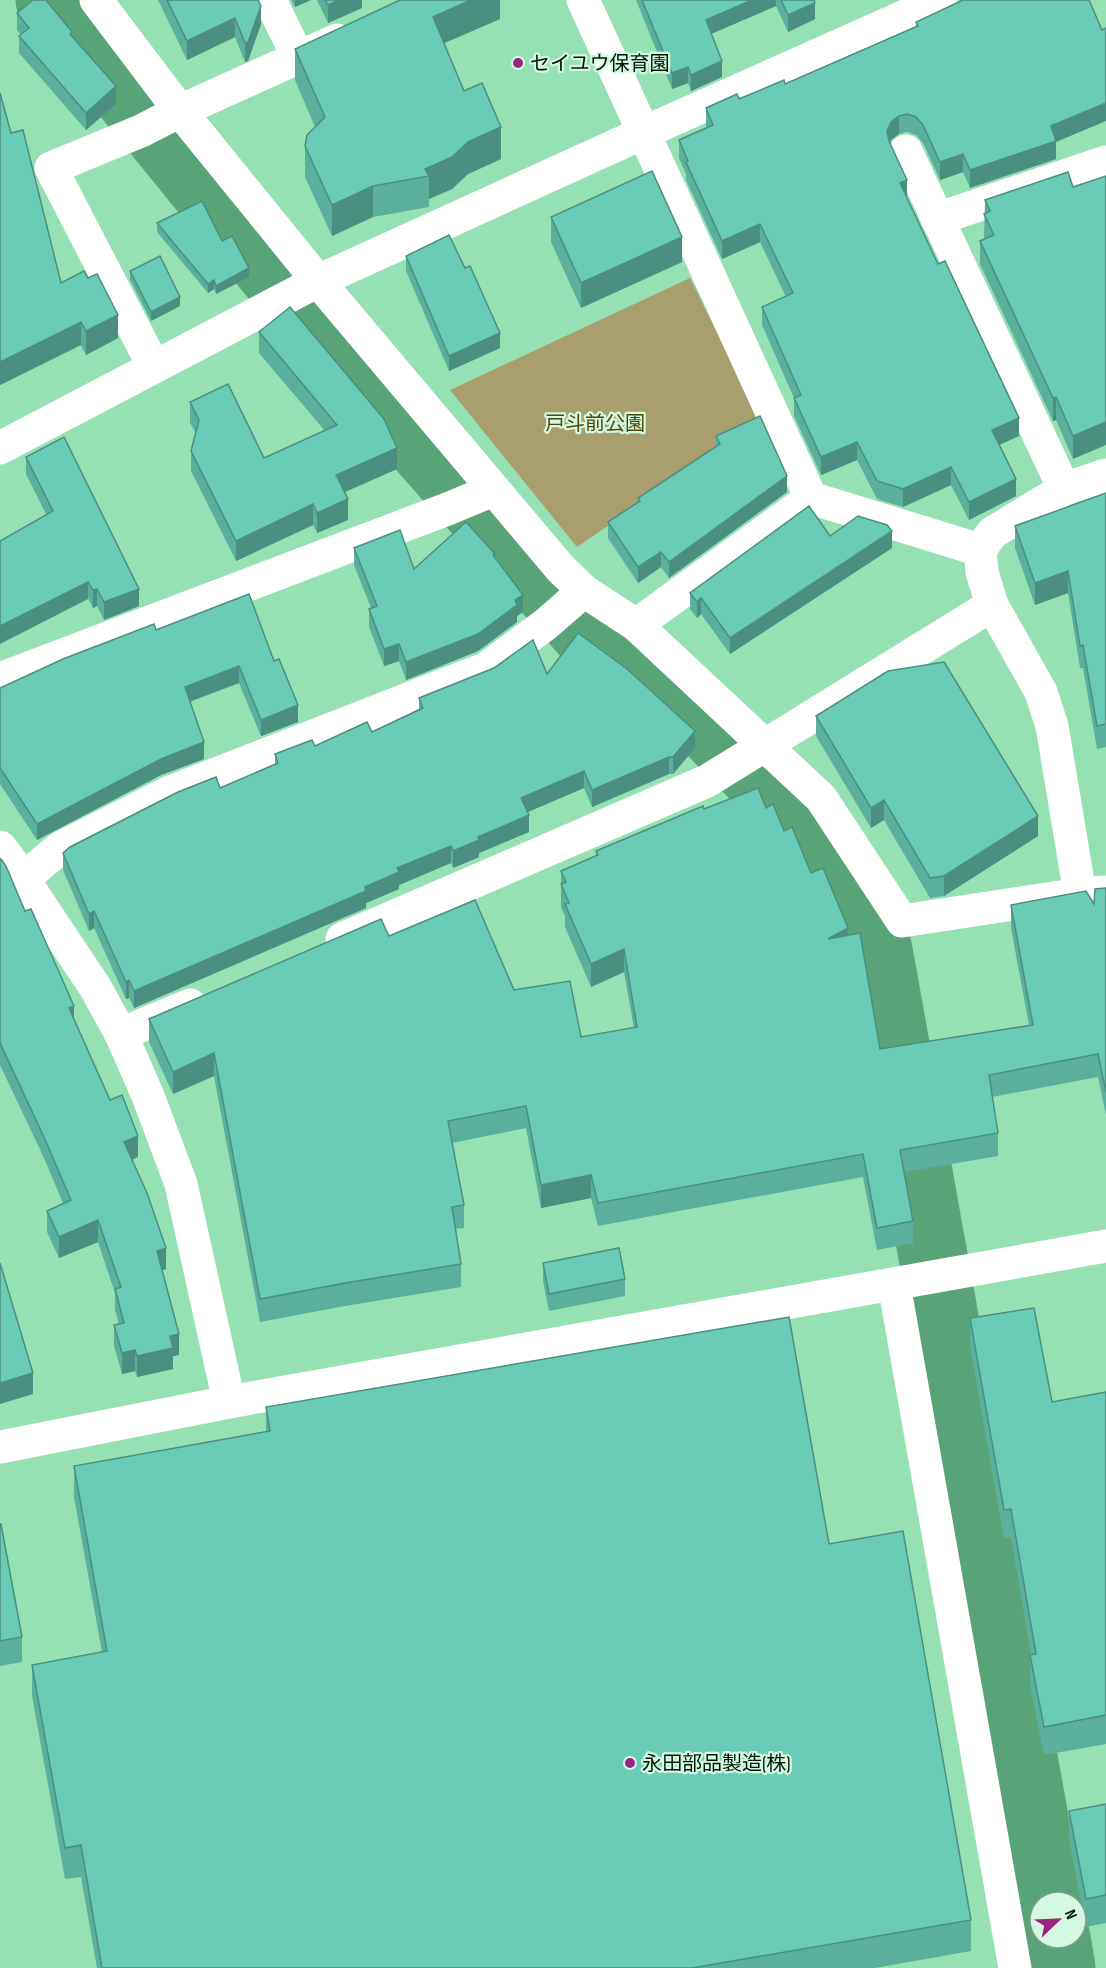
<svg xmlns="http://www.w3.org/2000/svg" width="1106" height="1968" font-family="'Sofia Sans Condensed','Noto Sans JP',sans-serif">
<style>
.green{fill:#a99f6e}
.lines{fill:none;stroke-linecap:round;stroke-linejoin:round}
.river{stroke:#59a378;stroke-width:69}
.street{stroke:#fff;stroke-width:33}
.secondary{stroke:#fff;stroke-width:33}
.wall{fill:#5baf9d}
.shaded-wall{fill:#4a8f7f}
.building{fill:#6accb6;stroke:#4a8f7f;stroke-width:1.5}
.poi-dot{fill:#982582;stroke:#d4f8e1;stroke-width:2}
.labels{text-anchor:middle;stroke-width:4.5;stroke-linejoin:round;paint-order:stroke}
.poi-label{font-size:20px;fill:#001307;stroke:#d4f8e1;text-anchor:start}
.park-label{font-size:20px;fill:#524608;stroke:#d4f8e1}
</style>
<rect width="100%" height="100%" fill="#96e1b3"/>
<!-- green -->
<path class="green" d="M690 278 761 421 577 547 450 390Z"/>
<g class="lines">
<!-- river -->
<g class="river">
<path d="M50 0 273 274"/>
<path d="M310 320 585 632 636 660 708 727 804 826 878 950 1049 1902"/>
<path d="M1056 1938 1061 1968"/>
</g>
<!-- street -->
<g class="street">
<path d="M96 0 180 111 318 281 561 569 584 591 636 625 821 798 902 921 1080 894 1106 892"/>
<path d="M270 0 298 57"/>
<path d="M583 0 811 498 980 550"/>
<path d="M906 151 1064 489"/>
<path d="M937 219 1106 162"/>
<path d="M318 281 643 133 941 0"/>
<path d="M154 367 51 168 141 131 180 111 337 40"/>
<path d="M636 625 811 498"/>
<path d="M0 679 450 508 493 490"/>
<path d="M0 847 15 867 95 987 121 1034 148 1096 181 1184 229 1402"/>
<path d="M23 879 60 848 170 792 487 668 546 624 584 591"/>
<path d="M1080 894 1052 726 1041 692 992 605 982 572 980 550 992 533 1064 489 1106 475"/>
<path d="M342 939 707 781 992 605"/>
<path d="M121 1034 190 1005"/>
<path d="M0 1447 229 1402 1106 1246"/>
</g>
<!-- secondary -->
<g class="secondary">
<path d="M0 448 318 281"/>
<path d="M894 1284 1015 1968"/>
</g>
</g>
<!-- wall -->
<g class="wall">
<path d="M158 0H258L261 24 248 61 245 62 235 37 187 60Z"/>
<path d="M291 0H311L295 7Z"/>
<path d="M317 0H362V8L328 23Z"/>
<path d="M500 0V19L444 43 464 91 501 159 468 174 452 189 429 199V207L373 217 332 236 305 177V146L315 127 295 80V49Z"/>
<path d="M636 0H814L815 19 788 32 776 6 711 34 722 77 691 91 688 83 672 89Z"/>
<path d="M17 13 116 104 86 130 19 53V36L21 35 17 30Z"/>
<path d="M916 22 1056 142V159L970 188 963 172 940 180 923 143 916 135 907 132 899 134 891 140 890 143 907 198 1019 436 999 445 1016 496 969 520 951 485 903 507 877 499 857 460 821 475 794 416V398L762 325V307L786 297 760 242 722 259 686 180V174L679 158V140L707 128 706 125V108L785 84 916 26Z"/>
<path d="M0 93 11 133 61 283 118 338 86 355 81 345 0 385Z"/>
<path d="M1106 176 1073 459 1056 420 1053 421 980 264V241L985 239 984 237 985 200 1073 187Z"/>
<path d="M551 217 682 262 581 308 551 242Z"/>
<path d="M157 223 222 241 249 277 216 294 214 289 208 293 157 232Z"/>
<path d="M406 256 500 348 449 371 406 271Z"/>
<path d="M130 271 180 306 151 321 130 280Z"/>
<path d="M259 332 397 469 344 492 348 520 317 533 313 525 236 561 191 471V451L196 433 190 423V402L264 458 325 431 259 353Z"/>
<path d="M716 436 787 492 669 578 661 567 638 583 608 538V522L638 503V498L716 447Z"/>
<path d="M26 457 139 606 104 620 97 606 93 608 26 474Z"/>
<path d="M1106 493V747L1097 749 1083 668H1080L1068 593 1035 605 1015 548V526Z"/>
<path d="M830 536 892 548 730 654 701 614 697 618 690 609V593Z"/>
<path d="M354 548 414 569 495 556 523 612 517 616V622L478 651 406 680 399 661 384 666 369 627V609L371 608 354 565Z"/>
<path d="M156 630 274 661 298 722 261 736 239 683 190 702 204 759 161 775 37 840 0 784V688Z"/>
<path d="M547 674 695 748 673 774H669L592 807 584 788 527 812 529 832 479 853V857L453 868 451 863 399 885V889L366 903V908L134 1008 129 998 126 999 94 928 89 931 63 870V853L220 788 275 764V754L315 746 372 732 419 709V698Z"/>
<path d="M816 716 1038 836 944 896 930 898 884 820 871 828 816 736Z"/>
<path d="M766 808 784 831 811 873 848 935 880 1049 1029 1025 1011 928V905L1094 904 1106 888V1115L1098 1077 992 1097 998 1133V1156L904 1172 913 1221V1243L877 1250 863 1177 598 1226 591 1198 541 1208 526 1128 452 1143 464 1205V1228L455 1229 461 1264V1287L345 1306 260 1322 214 1076 173 1094 149 1042V1019L389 936 514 990 581 1037 634 1028 624 972 591 987 565 927V916L561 907V871L596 856V851L704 809Z"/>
<path d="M0 859 25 911 110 1100 138 1157 132 1160 166 1269 162 1270 179 1355 173 1356V1369L137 1377 135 1371 122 1374 114 1346V1325L119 1324 115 1310V1293L98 1242 59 1258 47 1232V1211L63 1203 44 1158 0 1065Z"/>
<path d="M543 1263 625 1279V1296L549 1311 543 1281Z"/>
<path d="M970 1318 1052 1402 1106 1392V1744L1044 1755 1030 1684V1655H1031L1011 1537 1004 1539 970 1346Z"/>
<path d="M266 1407 829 1544 971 1920V1951L875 1968H97L81 1877 65 1879 32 1696V1665L102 1652 74 1497V1466L266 1432Z"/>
<path d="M0 1524 22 1637V1662L0 1666Z"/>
<path d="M1106 1804V1923L1086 1927 1069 1839V1811Z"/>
</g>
<!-- shaded-wall -->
<g class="shaded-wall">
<path d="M295 0H311L295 7Z"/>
<path d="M339 0H362V8L328 23V5Z"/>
<path d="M471 0H500V19L433 48V17Z"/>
<path d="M752 0H776V6L706 36V20Z"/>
<path d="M815 3V19L788 32V15Z"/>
<path d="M261 6V24L248 61 245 62V43Z"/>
<path d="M235 18V37L187 60V41Z"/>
<path d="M722 61V77L691 91V75Z"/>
<path d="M688 67V83L672 89V73Z"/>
<path d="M116 86V104L86 130V113Z"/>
<path d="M1106 103V121L1056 142V159L970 188V170L1051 126Z"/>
<path d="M899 116V134L891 140 887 149V131L891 122Z"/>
<path d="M501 127V159L468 174 452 189 429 199V176L425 169 468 142Z"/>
<path d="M963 154V172L940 180V162Z"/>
<path d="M907 180V198L900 183Z"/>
<path d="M373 186V217L332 236V205Z"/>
<path d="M760 224V242L722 259V241Z"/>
<path d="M682 237V262L581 308V283Z"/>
<path d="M249 268V277L216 294V286Z"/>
<path d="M214 280V289L208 293V284Z"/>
<path d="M180 297V306L151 321V312Z"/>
<path d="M118 315V338L86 355V331Z"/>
<path d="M81 322V345L0 385V362Z"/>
<path d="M500 333V348L449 371V356Z"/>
<path d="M1056 397V420L1053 421V398Z"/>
<path d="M1019 418V436L992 448V430Z"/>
<path d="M1106 422V445L1073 459V436Z"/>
<path d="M857 442V460L821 475V457Z"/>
<path d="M397 448V469L336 496V475Z"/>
<path d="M951 467V485L903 507V489Z"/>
<path d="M787 476V492L669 578V562Z"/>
<path d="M1016 479V496L969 520V502Z"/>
<path d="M348 499V520L317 533V513Z"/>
<path d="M313 504V525L236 561V541Z"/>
<path d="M892 531V548L730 654V638Z"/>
<path d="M661 552V567L638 583V567Z"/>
<path d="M1068 571V593L1035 605V583Z"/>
<path d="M88 582V599L0 644V626Z"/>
<path d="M97 589V606L93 608V590Z"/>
<path d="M139 589V606L104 620V602Z"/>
<path d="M523 595V612L517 616V622L478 651 406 680V662L515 600Z"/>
<path d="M701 598V614L697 618V602Z"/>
<path d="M399 644V661L384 666V649Z"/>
<path d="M239 666V683L185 703V687Z"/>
<path d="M298 705V722L261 736V720Z"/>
<path d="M695 731V748L673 774V757Z"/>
<path d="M204 742V759L161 775 37 840V824L161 759Z"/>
<path d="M669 757V774L592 807V790Z"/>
<path d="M584 771V788L521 815V798Z"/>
<path d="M884 800V820L871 828V808Z"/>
<path d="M529 815V832L479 853V857L453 868V851L478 837Z"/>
<path d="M1038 816V836L944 896V876Z"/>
<path d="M451 846V863L399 885V889L366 903V908L134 1008V991L397 868Z"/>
<path d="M94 911V928L89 931V914Z"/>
<path d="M848 928V950L828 939Z"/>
<path d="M624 949V972L591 987V964Z"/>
<path d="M129 980V998L126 999V982Z"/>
<path d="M74 1006V1027L69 1008Z"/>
<path d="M214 1053V1076L173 1094V1072Z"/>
<path d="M138 1136V1157L124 1163V1142Z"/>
<path d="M591 1175V1198L541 1208V1185Z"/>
<path d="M98 1220V1242L59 1258V1237Z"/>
<path d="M166 1248V1269L157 1272V1251Z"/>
<path d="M179 1334V1355L173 1356V1369L137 1377V1356L170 1336Z"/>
<path d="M135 1350V1371L122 1374V1353Z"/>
<path d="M33 1373V1394L0 1404V1383Z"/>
</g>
<!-- building -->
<g class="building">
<path d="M33 0H46L72 32 70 34 116 86 86 113 19 36 29 28 17 13Z"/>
<path d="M167 0H258L261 6 248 42 245 43 235 18 187 41Z"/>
<path d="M325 0H339L328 5Z"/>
<path d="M400 0H471L433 17 464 91 482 83 501 127 468 142 452 157 425 169 429 176 373 186 332 205 305 146 307 135 325 117 295 49Z"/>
<path d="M642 0H752L706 20 722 61 691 75 688 67 672 73Z"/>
<path d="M781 0H814L815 3 788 15Z"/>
<path d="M963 0H1089L1102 30 1106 28V103L1051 126 1056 141 970 170 963 154 940 162 923 125 916 117 907 114 899 116 891 122 887 131 889 141 907 180 900 183 938 264 945 261 1019 418 992 430 1016 479 969 502 951 467 903 489 877 481 857 442 821 457 794 398 801 395 762 307 793 293 760 224 722 241 686 162 688 161 679 140 713 125 706 108 737 94 739 99 784 80 785 84 918 26 916 22Z"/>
<path d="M0 93 11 133 23 130 61 283 84 271 88 278 97 274 118 315 86 331 81 322 0 362Z"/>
<path d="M652 171 682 237 581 283 551 217Z"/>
<path d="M1068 172 1073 187 1106 176V422L1073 436 1056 397 1053 398 980 241 994 235 984 214 990 211 985 200Z"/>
<path d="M202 201 222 241 232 236 249 268 216 286 214 280 208 284 157 223Z"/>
<path d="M449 235 465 268 470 266 500 333 449 356 406 256Z"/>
<path d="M160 256 180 297 151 312 130 271Z"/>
<path d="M290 307 384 419 397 448 336 475 348 499 317 513 313 504 236 541 191 451 199 420 190 402 228 384 264 458 337 425 259 332Z"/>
<path d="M760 416 787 476 669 562 661 552 638 567 608 522 640 501 638 498 720 444 716 436Z"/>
<path d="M64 437 139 589 104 602 97 589 93 590 88 582 0 626V541L53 511 26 457Z"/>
<path d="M1106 493V724L1097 726 1083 645 1080 646 1068 571 1035 583 1015 526Z"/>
<path d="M809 506 830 536 858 516 887 525 892 531 730 638 701 598 697 602 690 593Z"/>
<path d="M466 522 495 554 493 555 523 595 515 600 517 605 478 634 406 662 399 644 384 649 369 609 377 606 354 548 400 530 414 569Z"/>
<path d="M249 594 274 661 279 659 298 705 261 720 239 666 185 687 204 742 161 759 37 824 0 768V688L63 659 154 624 156 630Z"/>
<path d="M578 633 627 669 695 731 673 757H669L592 790 584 771 521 798 529 815 478 837 479 840 453 851 451 846 397 868 399 872 365 887 366 891 134 991 129 980 126 982 94 911 89 914 63 853 70 847 178 792 216 777 220 788 278 763 275 754 312 740 315 746 367 722 372 732 423 708 419 698 494 668 533 640 547 674Z"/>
<path d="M944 662 1038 816 944 876 930 878 884 800 871 808 816 716 888 671Z"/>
<path d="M758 788 766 808 773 804 784 831 792 827 811 873 823 868 848 928 828 939 860 933 880 1049 1033 1025 1011 905 1086 891 1094 904 1095 889 1106 888V1092L1098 1054 989 1075 998 1133 900 1150 913 1221 877 1228 863 1154 598 1203 591 1175 541 1185 526 1106 448 1121 464 1205 452 1207 461 1264 345 1283 260 1299 214 1053 173 1072 149 1019 381 919 389 936 475 900 514 990 570 981 581 1037 637 1027 624 949 591 964 565 904 569 903 561 884 566 882 561 871 598 855 596 851 703 806 704 809Z"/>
<path d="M0 859H1L6 866 25 911 31 909 74 1006 69 1008 110 1100 122 1095 138 1136 124 1142 147 1193 166 1248 157 1251 179 1334 170 1336 173 1348 137 1356 135 1350 122 1353 114 1325 124 1323 115 1289 121 1287 98 1220 59 1237 47 1211 71 1200 44 1137 0 1043Z"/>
<path d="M619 1248 625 1279 549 1294 543 1263Z"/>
<path d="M0 1263 33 1373 0 1383Z"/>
<path d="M1034 1308 1052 1402 1106 1392V1715L1044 1727 1030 1655 1036 1654 1011 1509 1004 1510 970 1318Z"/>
<path d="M789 1317 829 1544 903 1531 971 1920 692 1968H102L81 1845 65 1848 32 1665 107 1651 74 1466 270 1431 266 1407Z"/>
<path d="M0 1524H1L22 1637 0 1641Z"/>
<path d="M1106 1804V1895L1086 1899 1069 1811Z"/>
</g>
<!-- markers -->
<g class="poi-dot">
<circle cx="518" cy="63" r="6"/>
<circle cx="630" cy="1763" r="6"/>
</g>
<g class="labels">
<!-- poi labels -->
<g class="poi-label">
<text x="530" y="70">セイユウ保育園</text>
<text x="642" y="1770">永田部品製造(株)</text>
</g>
<!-- park labels -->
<g class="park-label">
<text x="595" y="430">戸斗前公園</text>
</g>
</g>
<!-- north arrow -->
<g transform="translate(1058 1920) rotate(67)"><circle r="28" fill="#d4f8e1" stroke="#7f9c8a" stroke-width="1.5"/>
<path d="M0-4.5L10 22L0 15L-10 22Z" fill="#982582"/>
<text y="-9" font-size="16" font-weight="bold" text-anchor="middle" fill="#001307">N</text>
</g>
</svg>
